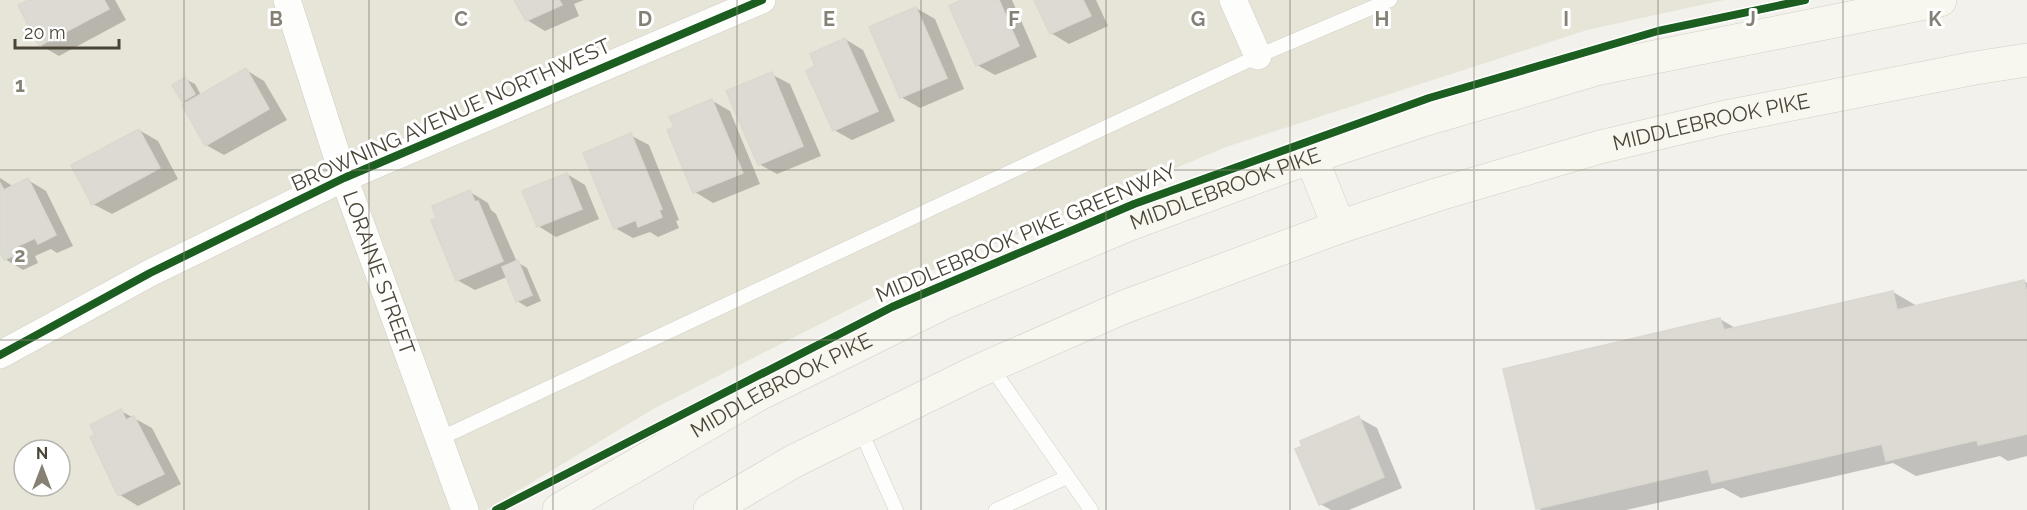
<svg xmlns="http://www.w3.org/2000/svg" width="2027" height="510" font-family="Raleway,sans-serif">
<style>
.residential{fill:#e7e4d8;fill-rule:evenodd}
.shadow{fill:#0003}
.building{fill:#dcdad3;stroke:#dbd8d0;stroke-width:1.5}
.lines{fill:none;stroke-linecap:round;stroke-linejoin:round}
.lane-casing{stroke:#d0cfc8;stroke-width:15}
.street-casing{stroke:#d0cfc8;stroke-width:28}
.secondary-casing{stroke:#d2d0c1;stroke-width:34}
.lane{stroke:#fdfdfc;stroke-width:14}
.street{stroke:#fdfdfc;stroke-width:27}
.secondary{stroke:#f7f6ef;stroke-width:33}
.cycleway-casing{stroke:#fff;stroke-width:11}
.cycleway{stroke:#1b5e20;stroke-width:8}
.grid{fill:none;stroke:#858175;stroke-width:1.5;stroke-opacity:0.55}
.labels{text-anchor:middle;stroke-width:6;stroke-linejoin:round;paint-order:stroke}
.street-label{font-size:21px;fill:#4a4436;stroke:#fff}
.grid-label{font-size:20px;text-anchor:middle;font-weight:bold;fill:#858175;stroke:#fff;stroke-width:6;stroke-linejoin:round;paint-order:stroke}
</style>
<rect width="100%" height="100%" fill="#f2f1eb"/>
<!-- residential -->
<path class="residential" d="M0 0H1724L1587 30 1226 147 899 284 655 408 486 510H0ZM24 450H60V486H24Z"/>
<!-- shadow -->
<g class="shadow">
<path d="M32 0H115L126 20 59 56 40 45Z"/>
<path d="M517 0H584L574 4 579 16 545 31 527 20Z"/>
<path d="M963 0H1012L1037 57 995 75 977 65Z"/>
<path d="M1036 0H1096L1108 26 1069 44 1051 33Z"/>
<path d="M916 8 935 19 964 89 920 108 901 97Z"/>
<path d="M845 39 863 50 895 121 852 140 834 130 817 67Z"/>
<path d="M246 70 264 81 287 120 224 155 206 145 187 103 183 101 185 79 195 84 201 95Z"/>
<path d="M771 74 790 84 821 156 777 174 759 164Z"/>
<path d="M711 100 730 111 760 184 713 203 695 192Z"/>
<path d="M139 130 158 141 178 179 112 214 93 204Z"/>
<path d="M630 135 649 145 679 220 676 221 679 228 658 237 650 232 633 238 615 228Z"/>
<path d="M567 174 585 185 599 219 556 237 538 226Z"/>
<path d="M0 178 14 187 28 180 46 191 73 246 57 253 51 249 35 256 38 263 23 270 5 259 0 249Z"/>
<path d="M470 192 488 203 491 210 496 214 517 262 527 268 541 301 527 307 517 301 507 277 475 290 457 280 438 219Z"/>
<path d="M2024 281 2027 283V456L2008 461 2000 456 1916 476 1893 463 1741 498 1723 488 1626 510H1541L1537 508 1720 319 1737 329 1893 292 1917 306Z"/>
<path d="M121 411 152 428 181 484 138 506 120 495 97 436Z"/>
<path d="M1359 418 1377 428 1402 488 1349 510H1331L1320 504Z"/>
</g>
<!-- building -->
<g class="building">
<path d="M29 0H104L109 9 39 46 18 5Z"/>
<path d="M514 0H559L562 5 526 21Z"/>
<path d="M961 0H999L1019 46 976 66 949 6Z"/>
<path d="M1034 0H1083L1091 16 1050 34Z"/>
<path d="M916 7 947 78 900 98 869 27Z"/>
<path d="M845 38 878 111 833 131 806 71 815 66 810 54Z"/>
<path d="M246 68 269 109 205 146 182 105Z"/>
<path d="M772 72 803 146 758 165 726 91Z"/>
<path d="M185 77 195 94 182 102 172 85Z"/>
<path d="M712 99 743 173 693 193 667 130 674 127 669 117Z"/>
<path d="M139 129 160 168 92 205 71 165Z"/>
<path d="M631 133 662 209 659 210 662 217 638 227 636 220 614 229 583 153Z"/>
<path d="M567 173 582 209 537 227 522 191Z"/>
<path d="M28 178 56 235 38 244 35 238 18 246 21 252 4 260 0 252V183L4 190Z"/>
<path d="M470 190 475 202 478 201 503 261 456 281 431 220 436 219 432 206Z"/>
<path d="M518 260 532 295 516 302 502 267Z"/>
<path d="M2024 280 2027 293V434L1978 445 1977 440 1886 461 1882 444 1712 483 1708 469 1536 509 1503 369 1720 318 1724 330 1893 291 1897 310Z"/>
<path d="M121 409 126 420 134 416 164 474 118 496 90 437 95 435 90 425Z"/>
<path d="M1359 416 1384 477 1319 505 1295 449 1302 446 1300 441Z"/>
</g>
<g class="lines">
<defs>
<g id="lane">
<path d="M991 367 1091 510"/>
<path d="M860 429 896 510"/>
<path d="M439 439 1258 56 1390 0"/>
<path d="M996 510 1067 477"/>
</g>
<g id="street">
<path id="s1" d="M287 0 344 178 465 510"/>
<path d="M1233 0 1258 56"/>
<path d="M0 355 150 273 344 178 762 0"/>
</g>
<g id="secondary">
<path d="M1311 157 1339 227"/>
<path id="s2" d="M559 510 757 395 945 302 1127 225 1311 157 1420 121 1600 68 1940 0"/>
<path id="s3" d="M710 510 794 461 976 372 1124 307 1339 227 1436 195 1600 147 1726 117 1975 68 2027 60"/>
</g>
</defs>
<!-- lane casing -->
<use href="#lane" class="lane-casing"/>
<!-- street casing -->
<use href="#street" class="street-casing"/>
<!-- secondary casing -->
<use href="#secondary" class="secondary-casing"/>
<!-- lane -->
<use href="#lane" class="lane"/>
<!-- street -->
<use href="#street" class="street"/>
<!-- secondary -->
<use href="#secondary" class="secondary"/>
<defs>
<g id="cycleway">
<path d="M0 355 150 273 344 178 762 0"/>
<path d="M496 510 892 307 1134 204 1429 98 1658 31 1805 0"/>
</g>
</defs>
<!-- cycleway casing -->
<use href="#cycleway" class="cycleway-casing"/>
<!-- cycleway -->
<use href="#cycleway" class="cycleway"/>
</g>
<!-- grid -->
<path class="grid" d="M184 0V510M369 0V510M553 0V510M737 0V510M921 0V510M1106 0V510M1290 0V510M1474 0V510M1658 0V510M1843 0V510M0 170H2027M0 340H2027"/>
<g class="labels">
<!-- street labels -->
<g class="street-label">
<text transform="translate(451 115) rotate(-24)" y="7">BROWNING AVENUE NORTHWEST</text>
<text dy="7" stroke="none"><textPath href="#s3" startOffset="1078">MIDDLEBROOK PIKE</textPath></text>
<text dy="7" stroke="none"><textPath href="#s2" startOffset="741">MIDDLEBROOK PIKE</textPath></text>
<text transform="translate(1026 233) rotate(-23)" y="7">MIDDLEBROOK PIKE GREENWAY</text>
<text dy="7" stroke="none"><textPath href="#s1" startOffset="288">LORAINE STREET</textPath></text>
<text dy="7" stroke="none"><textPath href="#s2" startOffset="255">MIDDLEBROOK PIKE</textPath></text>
</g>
</g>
<g class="grid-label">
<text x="276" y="26">B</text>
<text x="461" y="26">C</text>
<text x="645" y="26">D</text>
<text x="829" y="26">E</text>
<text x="1014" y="26">F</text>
<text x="1198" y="26">G</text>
<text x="1382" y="26">H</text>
<text x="1566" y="26">I</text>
<text x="1751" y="26">J</text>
<text x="1935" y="26">K</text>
<text x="20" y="92">1</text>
<text x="20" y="262">2</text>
</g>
<!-- north arrow -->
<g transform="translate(42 468)"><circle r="28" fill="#ffffff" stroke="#b7b4af" stroke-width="1.5"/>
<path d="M0-4.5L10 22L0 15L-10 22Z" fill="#858175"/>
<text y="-9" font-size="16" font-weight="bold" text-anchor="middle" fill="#4a4436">N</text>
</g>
<!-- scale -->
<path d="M15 39v9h104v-9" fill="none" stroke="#4a4436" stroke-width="3"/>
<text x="24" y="39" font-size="18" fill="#4a4436" stroke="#ffffff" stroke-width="4.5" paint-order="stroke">20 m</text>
</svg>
